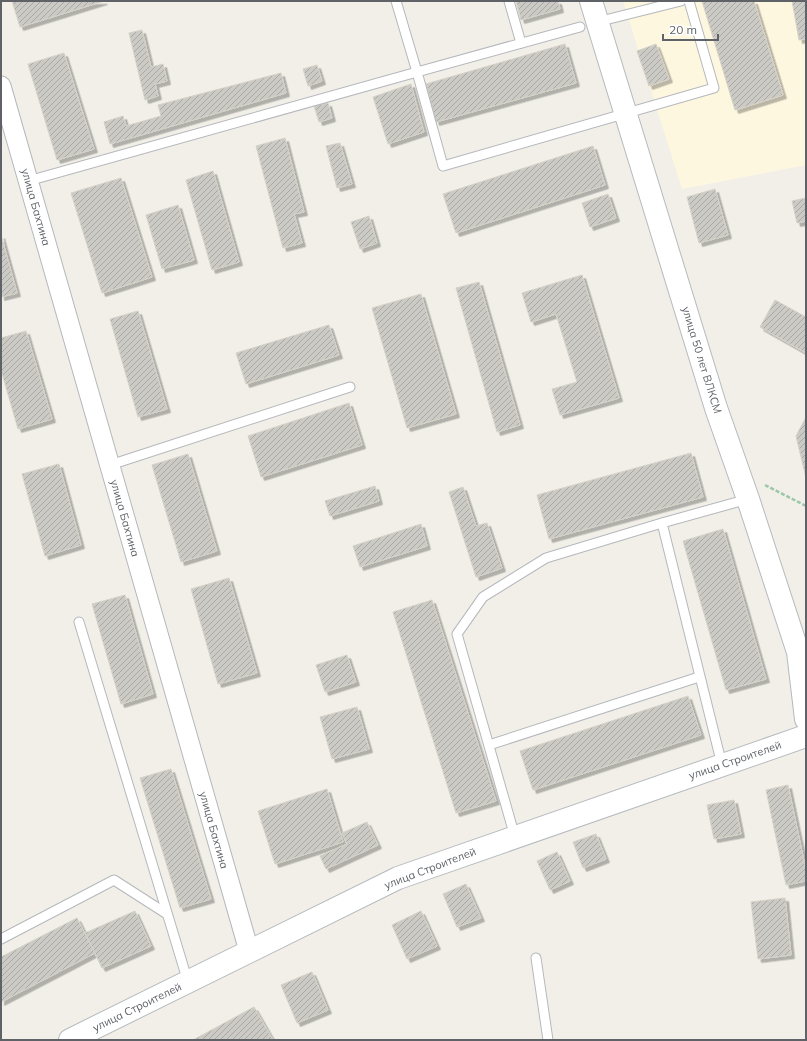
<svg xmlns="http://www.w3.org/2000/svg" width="807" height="1041" font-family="Mulish,sans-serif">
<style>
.commercial{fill:#fef7e0}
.building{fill:url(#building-hatch);stroke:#d6d1c6;filter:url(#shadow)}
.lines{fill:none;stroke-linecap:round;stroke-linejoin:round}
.service-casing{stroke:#b5b8bc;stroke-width:11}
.minor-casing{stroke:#b5b8bc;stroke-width:21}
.secondary-casing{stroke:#b6babf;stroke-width:24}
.path{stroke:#9cc7a9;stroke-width:2.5;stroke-dasharray:4 2;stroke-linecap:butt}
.service{stroke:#fff;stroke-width:9}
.minor{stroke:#fff;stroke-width:19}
.secondary{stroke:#fff;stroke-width:22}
.labels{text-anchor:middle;stroke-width:3;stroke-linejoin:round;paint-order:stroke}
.street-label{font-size:11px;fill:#5f6368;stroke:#fff}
</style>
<defs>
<pattern id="building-hatch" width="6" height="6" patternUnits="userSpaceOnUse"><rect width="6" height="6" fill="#cccac5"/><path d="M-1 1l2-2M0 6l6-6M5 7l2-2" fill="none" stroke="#a9a8a4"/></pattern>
<filter id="shadow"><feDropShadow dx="3.5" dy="3.5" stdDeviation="0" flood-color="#0004"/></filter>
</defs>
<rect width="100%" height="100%" fill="#f1efe8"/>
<!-- commercial -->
<path class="commercial" d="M623 1H806V165L682 189Z"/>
<!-- building -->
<g class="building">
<path d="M12 1H104L20 27Z"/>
<path d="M516 1H558L560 9 521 20Z"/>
<path d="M702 1H754L783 95 735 110Z"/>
<path d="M792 1H806V39L799 40Z"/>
<path d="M142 30 151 67 163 64 167 81 155 84 158 96 145 100 129 33Z"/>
<path d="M565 44 576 83 436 122 426 84Z"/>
<path d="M656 44 669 79 649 86 637 51Z"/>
<path d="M64 53 94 149 57 160 28 64Z"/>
<path d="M317 65 322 81 308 86 303 69Z"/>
<path d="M281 73 286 93 110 144 104 122 123 116 126 126 161 116 158 105Z"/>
<path d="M411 84 424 132 388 144 373 97Z"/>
<path d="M328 103 332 118 319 122 314 106Z"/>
<path d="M285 138 304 212 294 214 302 243 283 248 256 146Z"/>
<path d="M340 143 352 184 337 188 326 146Z"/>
<path d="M593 146 605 185 456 233 443 194Z"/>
<path d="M213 171 239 262 212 270 186 180Z"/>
<path d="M121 178 152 277 102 293 71 193Z"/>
<path d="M715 189 728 235 699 243 687 197Z"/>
<path d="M608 194 616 218 590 227 582 203Z"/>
<path d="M806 198V221L797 223 792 201Z"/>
<path d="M178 205 194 260 162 269 146 215Z"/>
<path d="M369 216 377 243 360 249 351 222Z"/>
<path d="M1 235 17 293 1 297Z"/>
<path d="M582 275 619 398 560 415 552 389 577 382 556 314 531 322 522 293Z"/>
<path d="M479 282 520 425 497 432 456 288Z"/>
<path d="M421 294 456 414 407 428 372 308Z"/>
<path d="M775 300 806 317V353L760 327Z"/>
<path d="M138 311 167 409 138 417 110 319Z"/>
<path d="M329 325 339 355 246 384 236 353Z"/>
<path d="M26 331 52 419 18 429 1 370V338Z"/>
<path d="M349 403 362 445 261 477 248 436Z"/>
<path d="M806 417V478L796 436Z"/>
<path d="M691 453 703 497 549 539 537 495Z"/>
<path d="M188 454 217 551 181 562 152 465Z"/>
<path d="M59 464 81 545 45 556 22 474Z"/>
<path d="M375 486 379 501 330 516 325 501Z"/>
<path d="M463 487 476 526 487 523 502 568 476 577 449 492Z"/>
<path d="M421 524 427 546 360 567 353 546Z"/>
<path d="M723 529 766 679 726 690 683 541Z"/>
<path d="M229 578 257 673 218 684 191 589Z"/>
<path d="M125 595 153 694 121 704 92 604Z"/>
<path d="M432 600 496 801 456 813 393 612Z"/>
<path d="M347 655 356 682 325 692 316 665Z"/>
<path d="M688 696 701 735 533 790 520 751Z"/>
<path d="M357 707 369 749 332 759 320 717Z"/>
<path d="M171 769 211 899 180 908 140 778Z"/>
<path d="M788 785 806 871V881L786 885 766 790Z"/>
<path d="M327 789 343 842 275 864 258 811Z"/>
<path d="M734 800 741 834 714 839 707 805Z"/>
<path d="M367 822 378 845 326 869 320 856 347 844 342 833Z"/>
<path d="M596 834 606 859 583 868 573 842Z"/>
<path d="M557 852 570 881 550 890 537 861Z"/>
<path d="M466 884 481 918 457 927 443 894Z"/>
<path d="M785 898 791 955 758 959 751 902Z"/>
<path d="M135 911 151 946 102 968 85 933Z"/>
<path d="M421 911 437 946 407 959 392 925Z"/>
<path d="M77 918 95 953 1 1002V957Z"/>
<path d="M312 972 328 1010 297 1023 281 985Z"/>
<path d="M254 1007 273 1040H193Z"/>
</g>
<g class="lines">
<defs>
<g id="service">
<path d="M509 1 521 43"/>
<path d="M597 22 681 1"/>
<path d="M580 27 417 72 443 166 714 88 689 1"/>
<path d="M28 181 417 72 396 1"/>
<path d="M110 465 350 387"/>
<path d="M79 622 188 982"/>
<path d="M489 745 699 677"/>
<path d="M722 765 662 523 748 499"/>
<path d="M515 837 457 634 483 597 546 558 662 523"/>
<path d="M1 939 114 880 167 914"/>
<path d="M536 958 548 1040"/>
</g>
<path id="minor" d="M1 86 249 951"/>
<g id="secondary">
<path d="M591 1 716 408 748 499 798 652 806 719"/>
<path d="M70 1040 398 878 806 736"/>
</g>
</defs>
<!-- service casing -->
<use href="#service" class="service-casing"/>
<!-- minor casing -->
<use href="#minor" class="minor-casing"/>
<!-- secondary casing -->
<use href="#secondary" class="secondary-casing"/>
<!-- path -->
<path class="path" d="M765 485 806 506"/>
<!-- service -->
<use href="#service" class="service"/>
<!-- minor -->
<use href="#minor" class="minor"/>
<!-- secondary -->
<use href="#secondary" class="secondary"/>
</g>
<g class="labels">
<!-- street labels -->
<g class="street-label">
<text transform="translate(36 207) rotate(74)" y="4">улица Бахтина</text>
<text transform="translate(702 360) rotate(73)" y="4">улица 50 лет ВЛКСМ</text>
<text transform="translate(125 518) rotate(74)" y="4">улица Бахтина</text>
<text transform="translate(735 760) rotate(-19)" y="4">улица Строителей</text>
<text transform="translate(214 830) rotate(74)" y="4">улица Бахтина</text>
<text transform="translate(430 868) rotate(-21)" y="4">улица Строителей</text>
<text transform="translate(137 1007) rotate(-26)" y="4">улица Строителей</text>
</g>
</g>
<!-- border -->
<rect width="807" height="1041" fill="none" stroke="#5f6368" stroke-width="4"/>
<!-- scale -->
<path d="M663 34v6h55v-6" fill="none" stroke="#5f6368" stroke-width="2"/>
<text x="669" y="34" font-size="12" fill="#5f6368" stroke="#ffffff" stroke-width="3" paint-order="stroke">20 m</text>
</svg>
